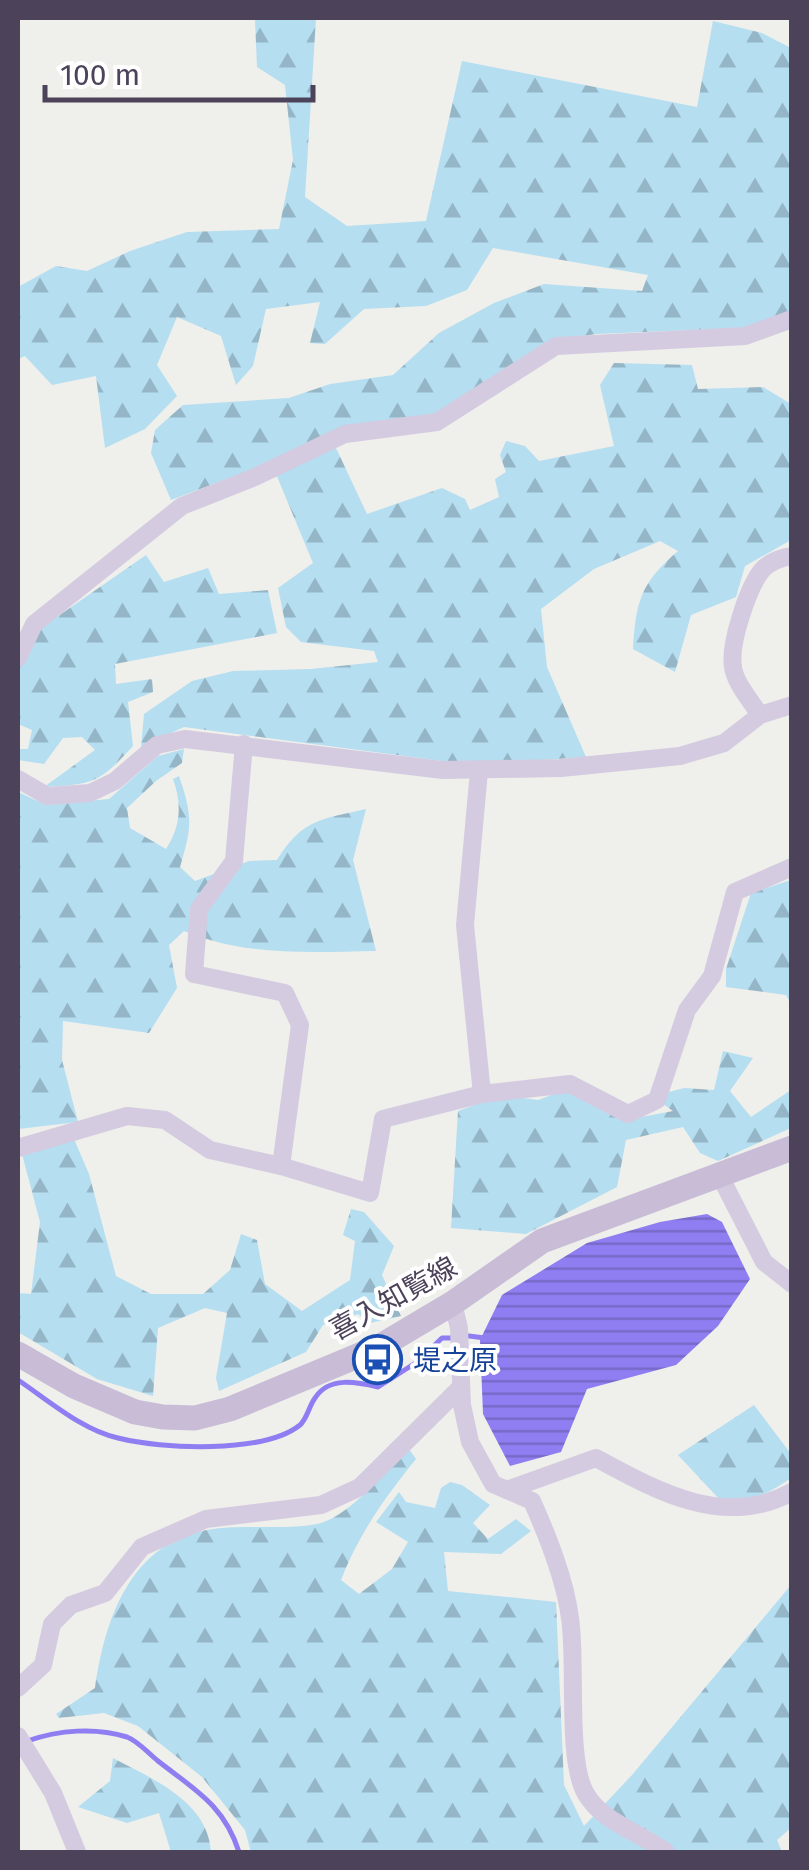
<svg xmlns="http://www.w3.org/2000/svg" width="809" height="1870" font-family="'Fira Sans','Noto Sans JP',sans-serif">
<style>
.forest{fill:url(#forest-firs)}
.water{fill:url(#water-rules)}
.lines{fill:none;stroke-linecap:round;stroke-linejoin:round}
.stream{stroke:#8f7ef2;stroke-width:5}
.street{stroke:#d4cbe0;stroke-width:18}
.secondary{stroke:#c8bcd7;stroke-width:25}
.labels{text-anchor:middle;stroke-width:8;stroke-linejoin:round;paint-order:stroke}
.street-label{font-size:28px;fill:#4c435a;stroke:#fff}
.transit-label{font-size:28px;fill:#164399;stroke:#fff;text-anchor:start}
</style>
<defs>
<pattern id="forest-firs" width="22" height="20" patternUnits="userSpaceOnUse" patternTransform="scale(2.5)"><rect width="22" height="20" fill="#b5def1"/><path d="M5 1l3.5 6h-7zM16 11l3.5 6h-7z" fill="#95b6c6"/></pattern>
<pattern id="water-rules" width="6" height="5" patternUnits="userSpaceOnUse" patternTransform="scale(2.5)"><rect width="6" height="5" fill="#8f7ef2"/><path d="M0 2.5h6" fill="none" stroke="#7769c7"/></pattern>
</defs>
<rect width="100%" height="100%" fill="#efefeb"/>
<!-- forest -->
<g class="forest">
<path d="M260 18H316L305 197 347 226 426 221 462 61 697 107 713 21 762 33 791 48V312L742 328 596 334 547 342 436 415 256 468 171 500 151 453 155 430 183 405 289 398 330 384 393 375 439 333 494 303 544 284 642 291 648 275 493 248 467 290 426 306 364 309 325 344 310 343 320 302 266 309 253 366 236 385 221 336 177 317 157 365 177 396 145 429 105 448 96 376 52 385 25 356 18 359V287L56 266 87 271 130 251 187 232 279 229 293 160 285 85 257 67 255 20Z"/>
<path d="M614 363 692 365 698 389 763 387 791 404V540L745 566 736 597 691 615 675 672 633 649C636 600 641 583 678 551L660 541 594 569 541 609 547 667 586 757 473 765 184 727 141 747 144 714 192 681 233 671 311 669 378 662 374 651 301 642 286 627 278 588 313 563 276 474 336 448 367 514 442 488 465 499 470 510 499 497 495 479 506 472 500 455 506 441 525 446 539 461 614 446 600 385Z"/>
<path d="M146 555 164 582 208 568 219 594 268 590 277 633 115 664 116 684 152 679 153 692 128 702 133 746C98 784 94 784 44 787L95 750 82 737 63 738 44 764 18 760V749H28L32 730 18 724V667L23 664 41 628Z"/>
<path d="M184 749 182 763 156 781 127 808 130 828 166 849C181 826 182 804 173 779L179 776C193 817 192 826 180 867L195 881 249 861 277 860C302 819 322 819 366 809L353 860 376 951C309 952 248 957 184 931L169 945 177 988 149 1033 63 1021 62 1060 78 1122 18 1129V792L46 805 109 799 158 756Z"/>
<path d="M791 880V1004L786 995 726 987V969L751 893Z"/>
<path d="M723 1051 753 1058 730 1091 751 1117 791 1090V1128L718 1161 700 1153 683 1127 626 1140 617 1187 526 1234 451 1228 458 1111 501 1095 538 1100 565 1090 626 1120 673 1111 663 1104 669 1092 684 1088 714 1090Z"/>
<path d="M74 1139 89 1174 116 1276 151 1294H203L230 1270 241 1234 257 1240 265 1284 302 1311 350 1280 355 1241 343 1235 351 1209 364 1212 394 1246 382 1275 401 1316 370 1323 358 1314 323 1325 306 1352 219 1391 216 1378 227 1313 205 1308 158 1328 153 1396 97 1379 18 1332V1293L31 1294 40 1222 22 1154Z"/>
<path d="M754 1405 791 1454V1478C770 1493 748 1503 722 1502L678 1455Z"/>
<path d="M409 1449 416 1459C386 1496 358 1535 341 1580L359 1594 392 1569 408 1542 376 1522 399 1492 406 1502 435 1508 441 1488 450 1482 462 1485 490 1505 473 1523 488 1539 516 1519 531 1531 501 1554 444 1552 448 1591 556 1602 564 1785 584 1826 632 1775 791 1585 792 1827 777 1840 782 1852H251L245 1830 202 1777 138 1726 104 1713 59 1718 56 1714 95 1688C106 1612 134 1536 221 1528 248 1525 298 1530 321 1523 349 1515 389 1470 409 1449Z"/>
<path d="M113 1758C152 1779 208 1801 211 1852H171L159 1813 127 1823 78 1807 110 1781Z"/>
</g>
<!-- water -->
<path class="water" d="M707 1214 722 1222 750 1279 718 1326 676 1365 587 1389 561 1452 510 1466 483 1414 480 1340 502 1295 587 1243 660 1222Z"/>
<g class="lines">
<!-- stream -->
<g class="stream">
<path d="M469 1336 485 1338"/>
<path d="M18 1380C48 1400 82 1430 118 1438 161 1449 264 1454 300 1425 307 1419 309 1406 315 1398 329 1376 357 1382 378 1387L417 1362 442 1338H452"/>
<path d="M27 1741C59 1730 95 1727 127 1737 138 1741 148 1753 158 1761 195 1790 224 1805 239 1852"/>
</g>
<!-- street -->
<g class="street">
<path d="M18 658 34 624 182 506 255 477 345 434 437 422 556 346 745 336 792 319"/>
<path d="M760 715C751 701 735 683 733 667 729 645 748 586 763 569 770 562 782 557 792 556"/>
<path d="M244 744 234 861 199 909 194 974 285 993 300 1025 281 1166"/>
<path d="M479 771 465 925 482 1094"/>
<path d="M18 779 47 796 90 793 115 781 157 745 185 739 443 770 561 768 680 756 724 743 760 715 792 705"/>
<path d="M18 1148 127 1116 165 1120 210 1150 281 1166 370 1193 383 1119 482 1094 570 1084 628 1114 657 1100 687 1010 712 976 735 892 792 867"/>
<path d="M719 1174 764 1262 792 1284"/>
<path d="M453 1303 459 1328 462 1405 470 1442 493 1484 532 1501C548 1537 565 1579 570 1618 577 1663 566 1761 586 1794 602 1822 641 1833 666 1852"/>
<path d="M507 1490 596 1458C657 1491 724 1529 792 1492"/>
<path d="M18 1688 43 1665 52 1624 71 1605 105 1593 142 1547 206 1519 321 1505 360 1487 461 1387"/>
<path d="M18 1736 53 1793 77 1852"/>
</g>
<!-- secondary -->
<path class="secondary" d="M18 1354 74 1386 135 1412 163 1417 195 1418 230 1409 379 1347 453 1303 542 1241 792 1148"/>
</g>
<!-- icons -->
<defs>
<symbol id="bus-ring" viewBox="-11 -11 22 22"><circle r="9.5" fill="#fff" stroke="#1a4fb4" stroke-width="1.5"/><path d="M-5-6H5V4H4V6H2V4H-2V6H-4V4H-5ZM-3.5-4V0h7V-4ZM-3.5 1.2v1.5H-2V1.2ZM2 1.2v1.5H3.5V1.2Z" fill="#1a4fb4"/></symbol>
</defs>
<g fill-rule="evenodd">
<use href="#bus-ring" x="350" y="1332" width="55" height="55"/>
</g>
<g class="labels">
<!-- street labels -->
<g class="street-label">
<text transform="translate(393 1298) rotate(-29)" y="10">喜入知覧線</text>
</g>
<!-- transit labels -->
<g class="transit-label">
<text x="413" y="1370">堤之原</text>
</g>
</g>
<!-- border -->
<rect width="809" height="1870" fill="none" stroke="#4c435a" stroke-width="40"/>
<!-- scale -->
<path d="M45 85v15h268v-15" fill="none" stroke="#4c435a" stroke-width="5"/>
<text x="60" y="85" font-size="30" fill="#4c435a" stroke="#ffffff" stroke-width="8" paint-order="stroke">100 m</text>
</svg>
